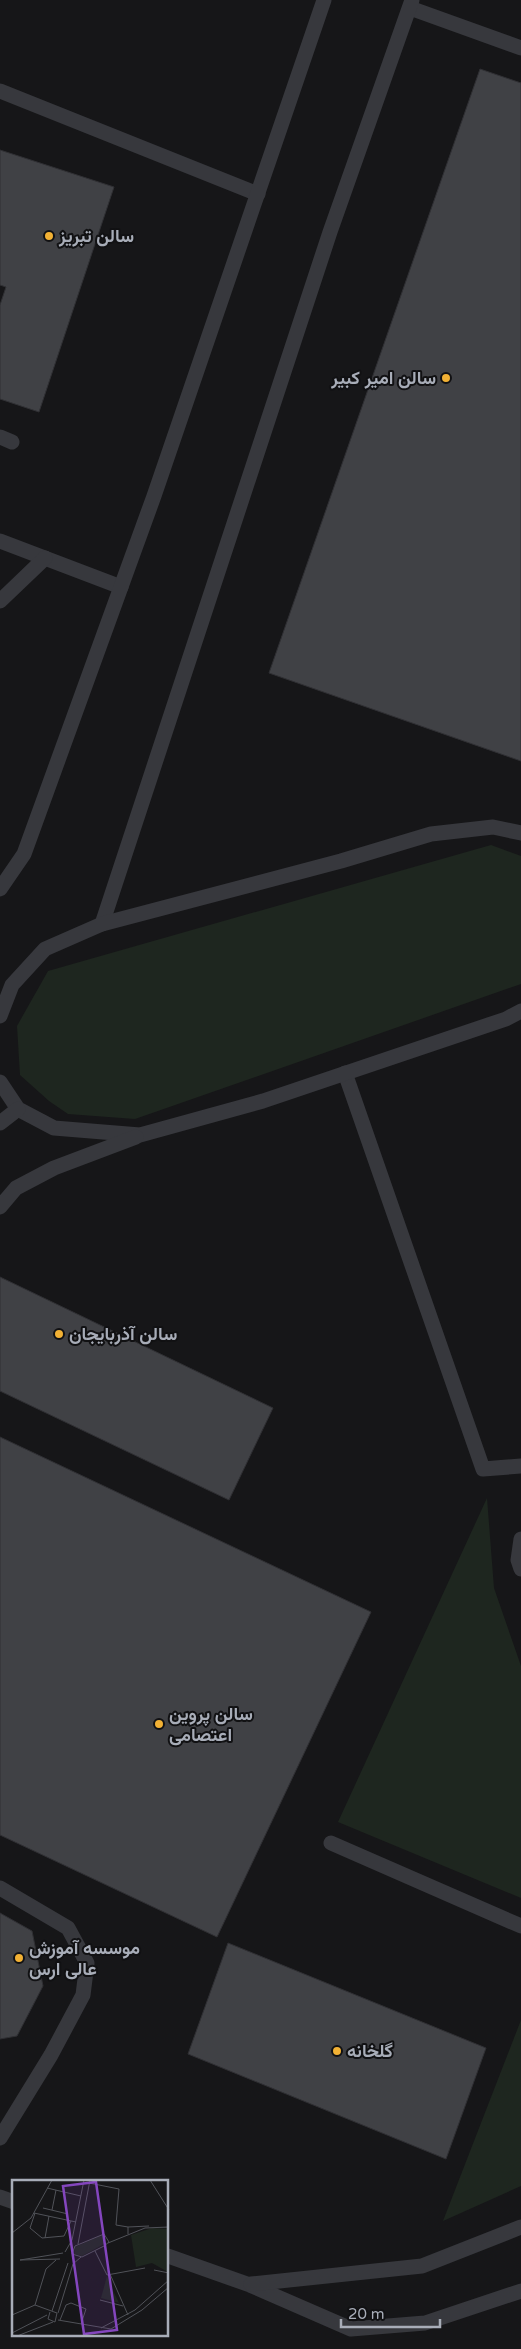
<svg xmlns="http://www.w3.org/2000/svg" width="521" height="2349" font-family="'Varela Round',Vazirmatn,sans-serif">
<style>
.green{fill:#1e261f}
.building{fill:#404145;stroke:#303034}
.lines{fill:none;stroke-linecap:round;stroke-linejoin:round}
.lane{stroke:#37383d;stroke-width:15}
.poi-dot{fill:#f2b134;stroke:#111113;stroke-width:2}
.labels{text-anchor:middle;stroke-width:4;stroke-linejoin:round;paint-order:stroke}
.poi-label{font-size:18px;font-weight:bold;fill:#a8adb8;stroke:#111113;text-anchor:start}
.inset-road{fill:none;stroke:#505258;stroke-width:1}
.view{fill:#8446be;fill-opacity:0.15;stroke:#8446be;stroke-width:2.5}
.inset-edge{fill:none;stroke:#a8adb8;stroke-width:2.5}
</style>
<rect width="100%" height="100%" fill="#161618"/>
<!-- green -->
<g class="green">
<path d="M491 845 521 856V984L135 1119 68 1114 49 1101 20 1075 17 1026 48 971Z"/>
<path d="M487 1498 494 1588 521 1666V1898L338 1822Z"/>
<path d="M521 2020V2186L443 2221Z"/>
</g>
<!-- building -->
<g class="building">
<path d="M480 69 521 83V761L269 673Z"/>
<path d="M0 150 114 187 39 412 0 399V305L6 287 0 285Z"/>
<path d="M0 1277 273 1408 229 1500 0 1391Z"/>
<path d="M0 1437 371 1612 217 1937 0 1835Z"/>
<path d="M0 1913 32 1931 43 1986 17 2036 0 2039Z"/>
<path d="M228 1943 486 2048 446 2159 188 2054Z"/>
</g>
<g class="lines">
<!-- lane -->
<g class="lane">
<path d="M410 8 521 48"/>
<path d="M0 91 258 194"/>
<path d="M0 437 12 442"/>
<path d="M0 541 121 587"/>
<path d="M0 601 45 558"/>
<path d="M0 889 24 854 154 496 324 0"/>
<path d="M102 924 330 232 412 0"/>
<path d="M0 1016 12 985 45 949 102 924 341 861 431 834 493 827 521 833"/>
<path d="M345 1073 483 1469 521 1466"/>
<path d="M0 1082 18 1109 54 1128 140 1135 263 1101 506 1019 521 1011"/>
<path d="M0 1123 18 1109"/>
<path d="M0 1207 16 1188 54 1168 136 1137"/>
<path d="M521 1539 518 1560 521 1569"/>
<path d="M331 1843 521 1926"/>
<path d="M0 1888 68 1928 87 1963 83 1995 51 2055 0 2138"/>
<path d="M0 2197 14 2202"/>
<path d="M168 2256 250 2285 351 2329 425 2323 521 2291"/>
<path d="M251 2284 422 2266 521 2227"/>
</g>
</g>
<!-- markers -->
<g class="poi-dot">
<circle cx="49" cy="236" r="5"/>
<circle cx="446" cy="378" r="5"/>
<circle cx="59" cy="1334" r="5"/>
<circle cx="159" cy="1724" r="5"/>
<circle cx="19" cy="1958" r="5"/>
<circle cx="337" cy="2051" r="5"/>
</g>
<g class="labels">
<!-- poi labels -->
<g class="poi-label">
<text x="59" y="242">سالن تبریز</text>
<text x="436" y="384" text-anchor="end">سالن امیر کبیر</text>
<text x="69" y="1340">سالن آذربایجان</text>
<text x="169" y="1720">سالن پروین<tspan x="169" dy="21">اعتصامی</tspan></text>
<text x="29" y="1954">موسسه آموزش<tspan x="29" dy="21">عالی ارس</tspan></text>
<text x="347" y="2057">گلخانه</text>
</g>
</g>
<!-- overview -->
<g transform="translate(12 2180)">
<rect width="156" height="156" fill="#161618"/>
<path d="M140 48 156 49V92L140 83 124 87 119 55ZM90 55 94 63 70 76 62 74 63 67ZM95 96 97 102 107 123 89 118Z" fill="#1e261f"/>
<path class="inset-road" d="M138 0 157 30M77 3 107 9 104 45 116 47M35 8 69 16M31 28 56 34M40 30 44 10M22 33 64 42M23 33 18 48 30 58 52 56 59 41M0 53 19 38 40 0M92 54 97 62 92 66 70 77 60 74 63 66ZM116 54V47L137 46M33 58 37 36M96 63 133 48 157 47M66 64 78 0M83 71 95 95 133 88M53 72 60 60 72 0M48 79 8 80 51 73M142 90 157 93M98 94 116 135M88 120 111 126M23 125 34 89 44 80M40 131 56 83M46 133 61 84 69 77M0 135 23 125 45 133 43 142 36 139 38 132M46 140 99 149 130 130 157 107M48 140 54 125 59 123 74 129 69 144M89 148 123 130 157 100M0 153 35 135M5 156 41 142"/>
<path class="view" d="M84 2 105 150 72 154 51 6Z"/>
<rect width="156" height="156" class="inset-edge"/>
</g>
<!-- scale -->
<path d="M341 2319v8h99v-8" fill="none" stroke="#a8adb8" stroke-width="2.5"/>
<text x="348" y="2319" font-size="15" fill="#a8adb8" stroke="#111113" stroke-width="4" paint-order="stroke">20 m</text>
</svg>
